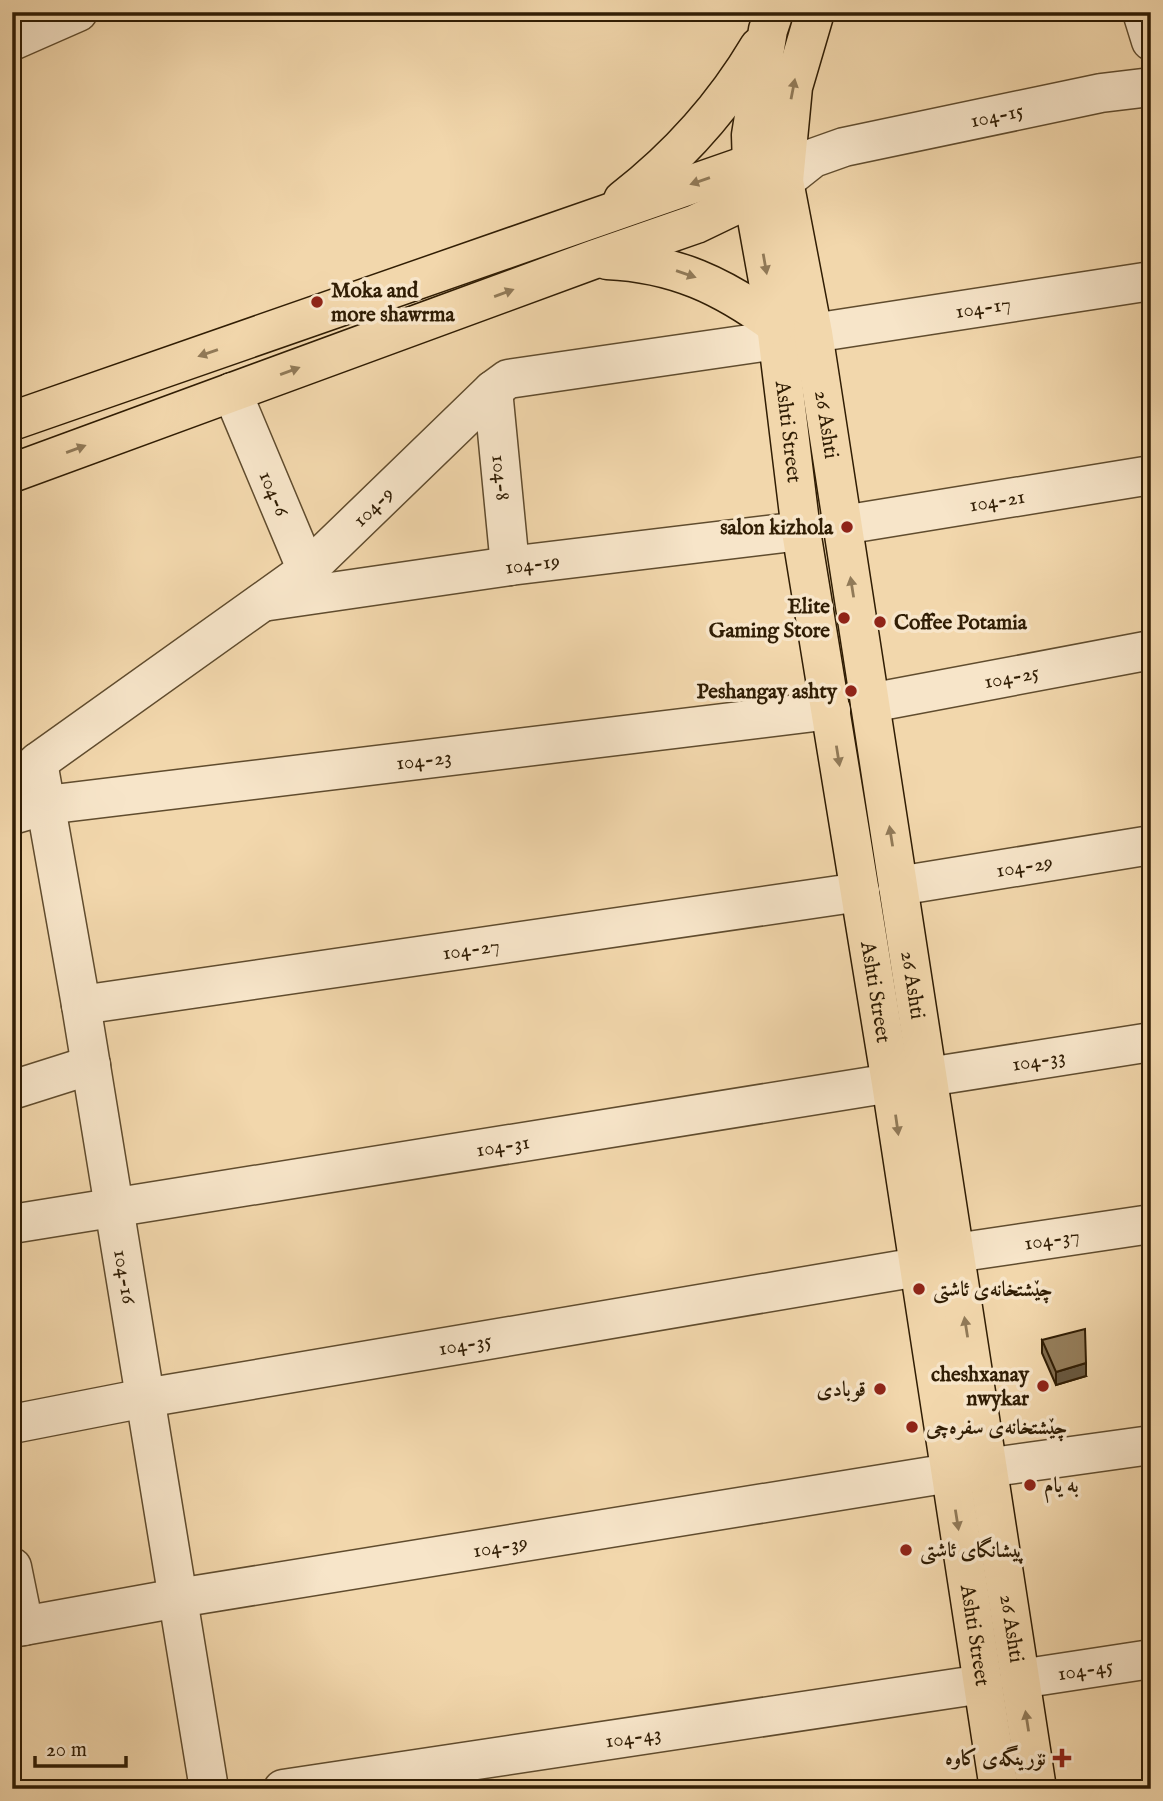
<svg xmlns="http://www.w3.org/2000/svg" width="1163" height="1801" font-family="'IM FELL English',Amiri,serif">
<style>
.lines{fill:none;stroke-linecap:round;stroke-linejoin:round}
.minor-casing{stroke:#604c2e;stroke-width:41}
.major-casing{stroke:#301d04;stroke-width:41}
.minor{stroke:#f7e5c9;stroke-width:38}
.major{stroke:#f2d7ac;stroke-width:38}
.wall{fill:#806c4e;stroke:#301d04;stroke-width:2}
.shaded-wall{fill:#685840;stroke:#301d04;stroke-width:2}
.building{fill:#957e5b;stroke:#301d04;stroke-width:2}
.oneway{fill:#917a58}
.poi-dot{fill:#8f2418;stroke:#f7e5c9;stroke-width:2.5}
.labels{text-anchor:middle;stroke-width:7;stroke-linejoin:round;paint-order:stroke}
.street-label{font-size:21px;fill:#301d04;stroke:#f7e5c9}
.poi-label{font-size:21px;font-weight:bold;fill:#301d04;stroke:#f7e5c9;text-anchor:start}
</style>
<rect width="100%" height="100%" fill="#f2d7ac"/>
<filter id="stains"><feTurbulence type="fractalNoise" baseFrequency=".00286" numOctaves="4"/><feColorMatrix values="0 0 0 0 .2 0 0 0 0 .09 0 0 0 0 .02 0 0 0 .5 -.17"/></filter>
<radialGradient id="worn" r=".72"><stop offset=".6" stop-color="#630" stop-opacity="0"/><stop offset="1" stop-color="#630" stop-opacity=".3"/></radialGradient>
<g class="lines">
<defs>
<g id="minor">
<path d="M1142 12 1151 41"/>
<path d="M12 41 78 12"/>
<path id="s1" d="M784 181 813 158 844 147 1101 93 1151 87"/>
<path id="s2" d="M813 333 1151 281"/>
<path id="s3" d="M493 390 510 566"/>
<path id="s4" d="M232 392 316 592"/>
<path id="s5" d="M843 525 1151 475"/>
<path id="s6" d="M269 601 510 566 801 531"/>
<path id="s7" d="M870 703 1151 650"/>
<path id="s8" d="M38 762 81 1005 209 1789"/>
<path id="s9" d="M12 785 38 762 307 570 493 390 508 379 777 340"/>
<path id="s10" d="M12 815 46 805 831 710"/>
<path id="s11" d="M898 886 1151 845"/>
<path id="s12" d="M81 1005 860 892"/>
<path id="s13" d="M928 1077 1151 1042"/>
<path d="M12 1090 91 1065"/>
<path id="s14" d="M12 1224 891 1083"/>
<path id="s15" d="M955 1253 1151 1224"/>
<path id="s16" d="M12 1424 145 1398 918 1267"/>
<path d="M12 1567 24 1626"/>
<path id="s17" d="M12 1628 178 1598 950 1473 1151 1445"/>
<path id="s18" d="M1020 1679 1151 1659"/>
<path id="s19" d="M283 1789 983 1684"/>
</g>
<g id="major">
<path id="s20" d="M774 12 768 30 751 135 753 197 776 325 801 531 891 1083 999 1789"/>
<path id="s21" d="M815 12 793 87 784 181 813 333 1037 1789"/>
<path d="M623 200C677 158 724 106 759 47"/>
<path d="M607 260C675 263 723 286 776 325"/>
<path d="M12 421 750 164 772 153"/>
<path d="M12 473 595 259 696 224 773 187"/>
</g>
</defs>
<!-- minor casing -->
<use href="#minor" class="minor-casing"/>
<!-- major casing -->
<use href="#major" class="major-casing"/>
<!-- minor -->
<use href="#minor" class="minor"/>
<!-- major -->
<use href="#major" class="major"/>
</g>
<!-- wall -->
<path class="wall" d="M1042 1340 1086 1376 1056 1385 1042 1353Z"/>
<!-- shaded-wall -->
<path class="shaded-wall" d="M1086 1363V1376L1056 1385V1372Z"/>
<!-- building -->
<path class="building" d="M1085 1329 1086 1363 1056 1372 1042 1340Z"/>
<!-- one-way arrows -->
<defs><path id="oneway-solid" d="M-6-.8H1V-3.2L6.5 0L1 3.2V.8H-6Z" transform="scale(1.75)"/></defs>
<g class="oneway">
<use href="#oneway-solid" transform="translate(793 89) rotate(-79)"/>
<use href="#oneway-solid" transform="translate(700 181) rotate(161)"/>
<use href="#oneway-solid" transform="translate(765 264) rotate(80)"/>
<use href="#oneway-solid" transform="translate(686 274) rotate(19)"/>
<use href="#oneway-solid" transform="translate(504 293) rotate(-20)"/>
<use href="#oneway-solid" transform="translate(208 353) rotate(161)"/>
<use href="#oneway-solid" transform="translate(290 371) rotate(-20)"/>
<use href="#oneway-solid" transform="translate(76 449) rotate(-20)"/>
<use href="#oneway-solid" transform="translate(852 587) rotate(-99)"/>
<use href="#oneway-solid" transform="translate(838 756) rotate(81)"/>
<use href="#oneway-solid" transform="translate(891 836) rotate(-99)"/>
<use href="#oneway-solid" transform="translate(897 1125) rotate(82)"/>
<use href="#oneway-solid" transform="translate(966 1327) rotate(-99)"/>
<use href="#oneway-solid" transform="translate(957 1520) rotate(81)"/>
<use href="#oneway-solid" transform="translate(1027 1721) rotate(-99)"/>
</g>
<!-- markers -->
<g class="poi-dot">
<circle cx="317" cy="302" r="7"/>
<circle cx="847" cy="527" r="7"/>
<circle cx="844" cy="618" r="7"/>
<circle cx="880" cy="622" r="7"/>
<circle cx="851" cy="691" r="7"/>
<circle cx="919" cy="1289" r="7"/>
<circle cx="1043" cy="1386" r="7"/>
<circle cx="880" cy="1389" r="7"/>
<circle cx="912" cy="1427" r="7"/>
<circle cx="1030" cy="1485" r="7"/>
<circle cx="906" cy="1550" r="7"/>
<path d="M1058.5 1747.5h7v7h7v7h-7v7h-7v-7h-7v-7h7z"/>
</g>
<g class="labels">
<!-- street labels -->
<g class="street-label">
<text dy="7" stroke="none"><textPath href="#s1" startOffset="226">104-15</textPath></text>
<text dy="7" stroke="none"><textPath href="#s2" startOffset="172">104-17</textPath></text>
<text dy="7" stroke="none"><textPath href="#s21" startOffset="420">26 Ashti</textPath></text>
<text dy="7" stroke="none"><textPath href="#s20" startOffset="425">Ashti Street</textPath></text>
<text dy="7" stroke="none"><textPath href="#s3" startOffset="88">104-8</textPath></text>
<text dy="7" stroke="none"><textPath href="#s4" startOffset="110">104-6</textPath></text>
<text dy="7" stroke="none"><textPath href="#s5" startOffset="156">104-21</textPath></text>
<text dy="7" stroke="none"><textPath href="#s9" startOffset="457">104-9</textPath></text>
<text dy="7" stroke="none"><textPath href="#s6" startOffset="266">104-19</textPath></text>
<text dy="7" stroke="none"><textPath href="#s7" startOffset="144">104-25</textPath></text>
<text dy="7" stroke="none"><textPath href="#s10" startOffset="416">104-23</textPath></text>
<text dy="7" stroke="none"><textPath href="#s11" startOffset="128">104-29</textPath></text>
<text dy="7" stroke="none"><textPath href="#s12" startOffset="394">104-27</textPath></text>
<text dy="7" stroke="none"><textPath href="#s21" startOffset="987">26 Ashti</textPath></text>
<text dy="7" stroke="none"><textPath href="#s20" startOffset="992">Ashti Street</textPath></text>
<text dy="7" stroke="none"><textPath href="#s13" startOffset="112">104-33</textPath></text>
<text dy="7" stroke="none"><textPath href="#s14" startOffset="497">104-31</textPath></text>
<text dy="7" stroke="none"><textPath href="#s15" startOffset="98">104-37</textPath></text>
<text dy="7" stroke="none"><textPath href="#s8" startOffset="522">104-16</textPath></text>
<text dy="7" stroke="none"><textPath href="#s16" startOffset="460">104-35</textPath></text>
<text dy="7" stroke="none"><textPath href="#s17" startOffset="495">104-39</textPath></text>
<text dy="7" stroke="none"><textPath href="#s21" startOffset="1638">26 Ashti</textPath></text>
<text dy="7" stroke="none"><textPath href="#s20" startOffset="1643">Ashti Street</textPath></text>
<text dy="7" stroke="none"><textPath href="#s18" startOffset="66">104-45</textPath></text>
<text dy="7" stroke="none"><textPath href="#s19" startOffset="354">104-43</textPath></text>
</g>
<!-- poi labels -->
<g class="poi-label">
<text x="331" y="297">Moka and<tspan x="331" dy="24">more shawrma</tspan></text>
<text x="833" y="534" text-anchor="end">salon kizhola</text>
<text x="830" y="613" text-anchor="end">Elite<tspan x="830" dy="24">Gaming Store</tspan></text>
<text x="894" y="629">Coffee Potamia</text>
<text x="837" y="698" text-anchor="end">Peshangay ashty</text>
<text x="933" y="1296">چێشتخانەی ئاشتی</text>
<text x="1029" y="1381" text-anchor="end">cheshxanay<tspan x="1029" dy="24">nwykar</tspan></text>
<text x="866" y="1396" text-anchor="end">قوبادی</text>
<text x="926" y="1434">چێشتخانەی سفرەچی</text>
<text x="1044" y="1492">به يام</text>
<text x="920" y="1557">پیشانگای ئاشتی</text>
<text x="1046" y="1765" text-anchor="end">نۆرینگەی کاوە</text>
</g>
</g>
<!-- margin -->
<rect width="1163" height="1801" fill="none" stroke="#f2d7ac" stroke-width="42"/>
<rect x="14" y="14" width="1135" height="1773" fill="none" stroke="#301d04" stroke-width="3.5"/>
<rect x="21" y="21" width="1121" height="1759" fill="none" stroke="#301d04" stroke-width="2"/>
<!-- scale -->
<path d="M35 1756v10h91v-10" fill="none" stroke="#301d04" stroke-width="3.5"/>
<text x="46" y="1756" font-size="21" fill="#301d04" stroke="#f7e5c9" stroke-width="5" paint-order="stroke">20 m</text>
<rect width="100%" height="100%" filter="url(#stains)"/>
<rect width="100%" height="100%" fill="url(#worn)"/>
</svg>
